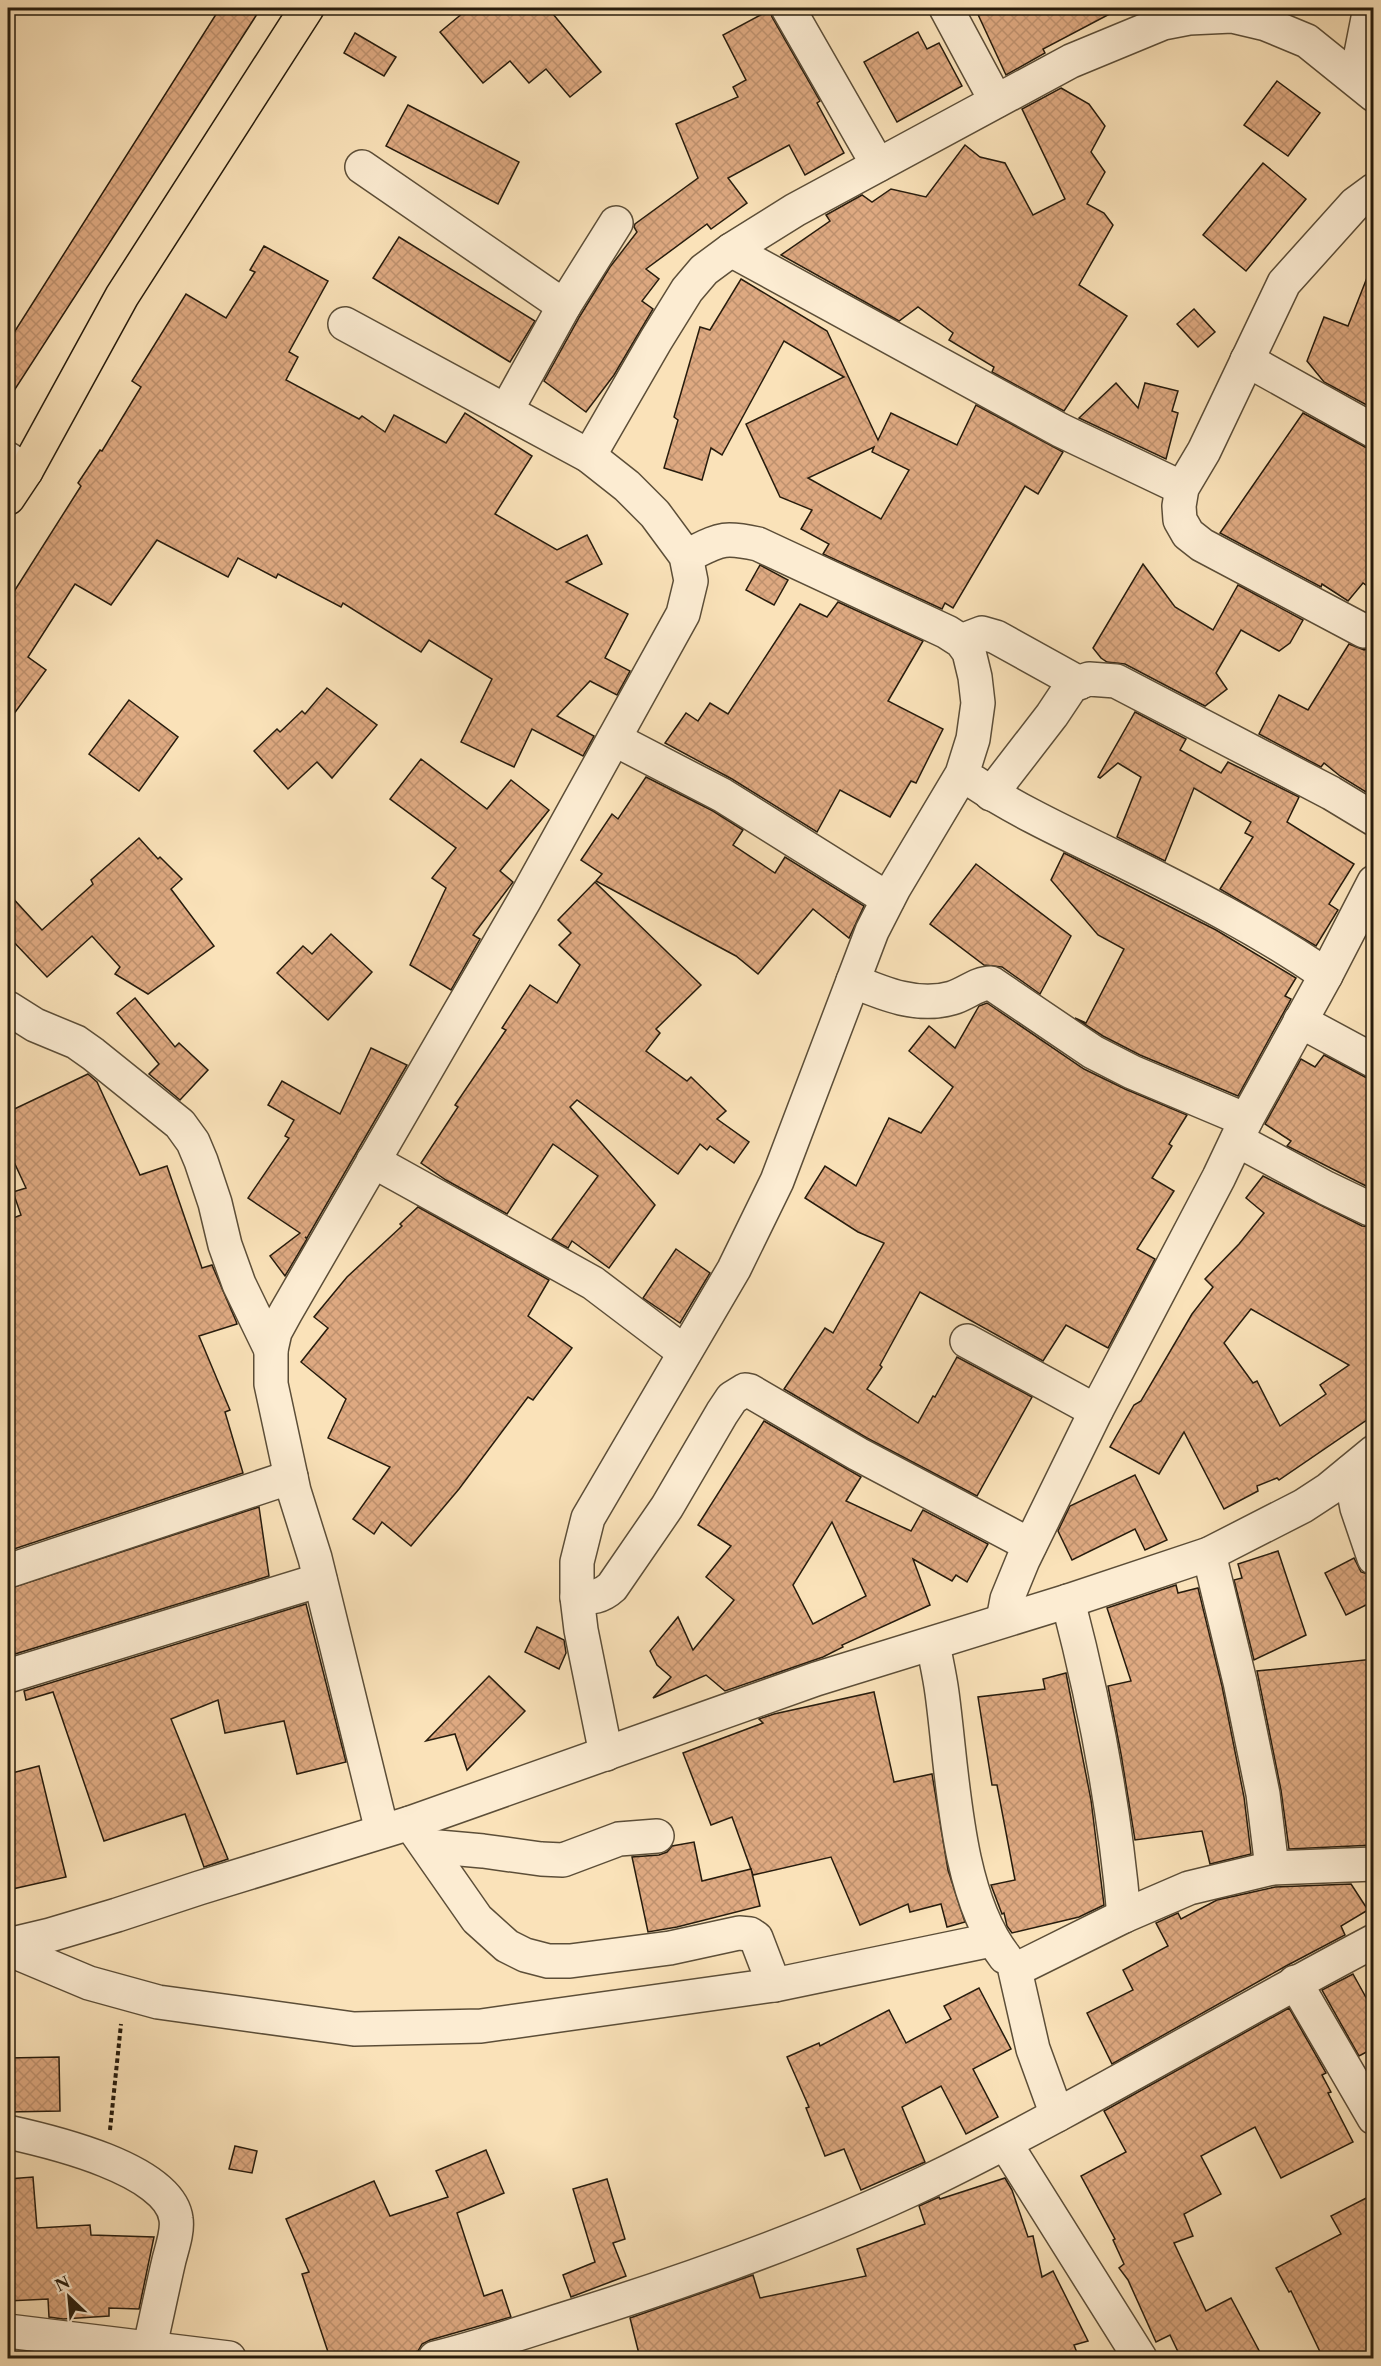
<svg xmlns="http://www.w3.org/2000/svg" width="1381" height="2366" font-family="'Libre Caslon Text',serif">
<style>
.building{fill:url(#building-cross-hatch);stroke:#271c0d;stroke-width:1.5;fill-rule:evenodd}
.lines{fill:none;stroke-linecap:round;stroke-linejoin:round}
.minor-casing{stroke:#5c4e38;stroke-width:36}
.major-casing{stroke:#271c0d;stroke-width:36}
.path{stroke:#271c0d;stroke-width:4;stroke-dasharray:4.5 3;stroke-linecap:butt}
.minor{stroke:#fcecd2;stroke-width:33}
.major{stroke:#fae2b9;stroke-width:33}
</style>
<defs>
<pattern id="building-cross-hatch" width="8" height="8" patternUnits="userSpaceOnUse" patternTransform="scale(1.5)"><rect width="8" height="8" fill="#dea981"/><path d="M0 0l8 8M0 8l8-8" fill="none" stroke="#be916e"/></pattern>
</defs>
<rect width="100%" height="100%" fill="#fae2b9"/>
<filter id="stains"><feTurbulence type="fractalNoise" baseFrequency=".00333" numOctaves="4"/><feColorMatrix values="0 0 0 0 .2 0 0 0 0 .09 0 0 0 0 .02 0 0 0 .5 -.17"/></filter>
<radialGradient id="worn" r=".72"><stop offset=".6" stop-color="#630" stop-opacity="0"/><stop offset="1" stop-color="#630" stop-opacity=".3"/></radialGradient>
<!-- building -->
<g class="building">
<path d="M220 8H261L8 400V342Z"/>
<path d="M469 8H548L601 72 570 97 546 69 529 83 510 61 483 83 440 32Z"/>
<path d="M975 8H1121L1043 49 1045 53 1006 75Z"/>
<path d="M770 10 772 17 820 101 817 103 844 153 805 175 789 145 728 178 747 203 711 229 707 224 646 269 659 279 642 301 653 309 614 375 586 412 544 381 580 316 610 267 637 232 634 227 635 224 698 178 676 124 738 97 733 87 746 80 723 35Z"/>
<path d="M918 32 927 49 939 43 962 86 897 122 864 62Z"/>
<path d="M355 33 396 57 384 76 344 53Z"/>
<path d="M1277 81 1320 113 1288 156 1244 125Z"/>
<path d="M1061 88 1089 104 1105 126 1091 152 1105 172 1087 204 1104 213 1113 225 1079 285 1127 316 1064 411 992 372 994 367 949 340 953 333 918 307 899 321 781 255 830 221 826 215 862 195 872 202 891 189 926 197 965 145 980 157 1005 163 1033 215 1065 199 1022 109Z"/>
<path d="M408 105 519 162 498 204 386 146Z"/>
<path d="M1263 163 1306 199 1246 271 1203 235Z"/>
<path d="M399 237 535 321 510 362 373 278Z"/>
<path d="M264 246 328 281 289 352 298 357 286 380 359 419 362 416 385 432 394 415 446 443 465 413 532 456 495 514 557 550 587 535 602 564 566 582 628 614 605 658 630 671 617 695 590 681 557 716 594 736 583 756 532 729 514 767 461 742 492 679 429 640 421 652 343 603 341 607 278 574 276 578 238 558 228 577 157 540 111 605 75 584 28 657 46 670 8 722V601L81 486 78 483 100 450 102 451 141 387 132 381 186 294 226 318 255 272 250 270Z"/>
<path d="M1372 265H1374V409L1324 382 1307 361 1324 317 1348 326Z"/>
<path d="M741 279 827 331 878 440 891 413 957 445 976 405 1063 452 1038 494 1025 486 953 608 945 603 942 609 823 554 829 544 801 529 812 510 780 497 746 424 844 377 784 341 722 455 711 448 702 480 664 468 678 420 674 417 700 327 710 330ZM874 447 872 452 909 470 881 519 808 478Z"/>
<path d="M1194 309 1215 332 1198 347 1177 324Z"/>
<path d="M1116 383 1138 408 1145 383 1178 391 1172 411 1178 413 1166 459 1079 418Z"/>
<path d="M1303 413 1365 447 1374 450V591L1363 583 1348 601 1322 584 1321 587 1220 533Z"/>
<path d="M1143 564 1175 607 1213 630 1238 585 1303 620 1290 643 1279 651 1241 630 1216 673 1227 689 1205 706 1125 664 1107 662 1101 658 1093 648Z"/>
<path d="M760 565 788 580 774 605 746 590Z"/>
<path d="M838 602 923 641 888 701 943 729 916 783 911 781 890 817 840 790 817 832 732 779 665 743 686 713 698 721 710 703 728 714 800 604 827 617Z"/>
<path d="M1349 644 1364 650 1370 648 1374 650V797L1340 776 1324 763 1321 767 1259 734 1279 695 1308 710Z"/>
<path d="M327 688 377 725 332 778 317 762 288 789 254 751 277 729 280 732 302 711 305 714Z"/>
<path d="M129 700 178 737 139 791 89 754Z"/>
<path d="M1135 712 1186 739 1180 750 1221 773 1228 762 1299 797 1287 822 1354 864 1329 904 1338 910 1316 946 1220 889 1253 837 1245 833 1251 822 1194 788 1165 861 1117 837 1141 777 1118 763 1100 778 1098 777Z"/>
<path d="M421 759 487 809 511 780 549 810 500 871 513 882 473 935 480 939 451 990 410 965 446 888 432 878 456 848 390 799Z"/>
<path d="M646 777 713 811 743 830 733 845 775 873 785 857 864 906 849 938 813 909 758 974 736 956 596 881 602 874 581 860 612 814 618 819Z"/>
<path d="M139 838 158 859 160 857 182 879 171 889 214 946 148 994 115 974 120 967 92 936 47 977 8 936V893L42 930 93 884 91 880Z"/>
<path d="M1064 853 1216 930 1296 978 1285 996 1291 999 1238 1096 1140 1055 1103 1036 1075 1018 1086 1023 1124 949 1098 935 1051 880Z"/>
<path d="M976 864 1071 936 1040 994 1002 967 984 965 930 924Z"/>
<path d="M595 882 701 985 656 1029 660 1033 646 1051 687 1081 691 1077 726 1111 717 1119 749 1142 734 1163 710 1146 707 1150 700 1144 678 1174 577 1100 570 1107 655 1205 609 1268 572 1241 568 1248 552 1239 598 1176 553 1144 507 1214 446 1180 421 1163 458 1107 455 1105 506 1030 502 1028 530 985 557 1003 580 965 559 945 571 933 558 920Z"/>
<path d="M331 934 372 972 328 1020 277 973 303 946 312 954Z"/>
<path d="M135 998 175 1047 179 1043 208 1070 180 1100 149 1074 159 1064 117 1013Z"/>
<path d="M987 1003 1084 1069 1125 1089 1187 1115 1169 1144 1172 1146 1152 1178 1174 1191 1137 1249 1155 1259 1108 1348 1066 1325 1043 1361 920 1292 880 1365 882 1367 867 1389 918 1423 933 1396 935 1397 957 1357 1032 1397 977 1496 867 1438 784 1389 825 1328 833 1333 884 1243 858 1232 805 1198 825 1166 856 1186 889 1118 921 1133 953 1087 909 1051 929 1026 955 1048 979 1006Z"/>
<path d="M371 1048 407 1065 307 1238 305 1237 307 1239 285 1276 270 1256 300 1233 248 1198 289 1138 285 1136 294 1120 268 1105 282 1081 340 1114Z"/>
<path d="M1324 1055 1365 1077 1374 1080V1190L1287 1146 1291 1141 1265 1124 1301 1059 1315 1067Z"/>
<path d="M88 1074 97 1082 140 1175 167 1166 202 1268 212 1265 236 1321 237 1324 199 1336 230 1410 225 1412 243 1473 8 1551V1220L21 1215 13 1192 26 1188 8 1149V1112Z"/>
<path d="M1263 1176 1362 1226 1374 1227V1415L1279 1480 1277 1478 1257 1486 1258 1491 1224 1509 1184 1432 1159 1474 1110 1447 1134 1405 1141 1401 1192 1314 1213 1287 1205 1279 1239 1244 1264 1213 1246 1198ZM1251 1309 1349 1365 1320 1385 1326 1394 1280 1426 1257 1381 1253 1383 1224 1343Z"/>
<path d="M418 1207 549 1280 528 1316 572 1348 533 1400 528 1397 459 1489 411 1546 382 1522 374 1534 353 1519 390 1467 328 1438 346 1399 301 1362 328 1328 314 1317 347 1277 402 1226 400 1224Z"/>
<path d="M676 1249 710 1273 680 1323 643 1298Z"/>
<path d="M764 1421 861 1477 846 1501 911 1531 923 1510 988 1544 967 1582 956 1575 952 1581 913 1559 930 1605 842 1645 843 1647 823 1657 725 1691 706 1675 653 1698 671 1677 657 1665 650 1651 678 1617 693 1650 734 1600 706 1577 731 1546 698 1525ZM832 1522 866 1596 813 1624 793 1585Z"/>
<path d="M1135 1475 1167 1540 1145 1550 1135 1529 1072 1560 1058 1531 1070 1506Z"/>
<path d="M259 1507 269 1576 15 1654 8 1633V1589Z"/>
<path d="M1278 1551 1306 1635 1254 1660 1234 1580 1242 1578 1238 1564Z"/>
<path d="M1354 1558 1361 1572 1374 1576V1601L1346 1615 1325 1573Z"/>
<path d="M1176 1585 1178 1593 1198 1588 1222 1686 1244 1797 1251 1854 1210 1864 1202 1831 1135 1840 1121 1754 1108 1686 1131 1681 1107 1608Z"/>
<path d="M306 1604 346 1762 297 1774 284 1721 225 1733 218 1700 171 1719 228 1859 204 1867 185 1814 104 1841 53 1692 26 1700 24 1691Z"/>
<path d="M537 1627 564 1640 566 1653 559 1669 525 1652Z"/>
<path d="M1374 1659V1845L1289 1849 1281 1790 1257 1671Z"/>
<path d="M1066 1673 1091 1800 1104 1905 1079 1917 1012 1933 1007 1926 1004 1913 1002 1914 991 1885 1015 1880 997 1785H992L978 1697 1045 1689 1043 1679Z"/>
<path d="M489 1676 525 1711 467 1770 455 1734 426 1741Z"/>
<path d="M874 1692 894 1782 932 1774 948 1870 965 1922 947 1927 941 1904 910 1912 908 1904 860 1925 831 1857 753 1875 732 1817 711 1825 683 1753 763 1723 759 1719 774 1714Z"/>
<path d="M39 1766 66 1877 8 1890V1774Z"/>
<path d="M694 1842 702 1881 751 1869 760 1906 677 1927 648 1932 632 1857 659 1855 667 1852 672 1846Z"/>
<path d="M1351 1884 1368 1910 1341 1926 1345 1935 1286 1966 1112 2064 1087 2013 1133 1990 1123 1970 1168 1946 1156 1923 1178 1913 1181 1919 1217 1900 1275 1887Z"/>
<path d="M1353 1974 1374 2012V2048L1359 2056 1322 1990Z"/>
<path d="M979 1988 1011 2049 973 2069 998 2117 966 2134 941 2086 902 2107 925 2162 861 2190 844 2149 825 2156 806 2108 809 2107 787 2057 819 2043 820 2046 889 2010 906 2043 951 2019 944 2006Z"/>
<path d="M1289 2008 1326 2073 1322 2075 1331 2092 1328 2093 1353 2142 1281 2178 1255 2127 1201 2156 1221 2194 1184 2214 1193 2236 1174 2243 1206 2311 1231 2298 1263 2358H1181L1170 2335 1156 2342 1128 2280 1119 2268 1124 2264 1113 2240 1115 2239 1081 2176 1126 2152 1104 2111Z"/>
<path d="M59 2057 60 2111 8 2112V2058Z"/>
<path d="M235 2146 257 2151 252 2173 229 2169Z"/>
<path d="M486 2150 504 2193 457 2213 484 2296 502 2290 511 2317 430 2340 422 2344 418 2351 396 2358H330L302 2274 309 2272 286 2219 374 2181 390 2216 448 2197 436 2171Z"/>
<path d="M33 2177 37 2228 90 2225 91 2235 154 2237 139 2309 109 2308V2316L63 2319 49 2317 48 2299 8 2301V2179Z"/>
<path d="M1005 2178 1012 2190 1028 2237 1033 2236 1042 2277 1053 2271 1088 2341 1074 2345 1079 2358H640L630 2318 753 2275 760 2298 866 2276 857 2249 925 2224 919 2206 939 2197 940 2199Z"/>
<path d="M607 2179 625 2239 613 2243 626 2276 571 2297 563 2275 595 2262 573 2189Z"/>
<path d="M1374 2194V2358H1323L1291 2291 1289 2292 1276 2268 1341 2234 1331 2216Z"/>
</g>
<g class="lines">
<defs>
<g id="minor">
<path d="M788 8 878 165"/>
<path d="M946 8 996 101"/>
<path d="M1356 79 1370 8"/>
<path d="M362 167 564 306"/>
<path d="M731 250 1060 430 1182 488"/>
<path d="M345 324 589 456 627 486 655 514 686 556 691 581 683 614 524 901 286 1312 275 1332 271 1350V1384L294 1491 315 1558 382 1831"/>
<path d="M1247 360 1374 431"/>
<path d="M506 411 564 306 616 223"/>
<path d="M589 456 656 340 687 290 704 270 731 250 795 210 1071 61 1163 23 1189 18 1232 16 1266 24 1307 41 1374 95"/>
<path d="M8 459 26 471"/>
<path d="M1364 631 1202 545 1188 534 1180 520 1179 506 1182 488 1204 451 1284 283 1355 204 1374 190"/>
<path d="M961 641 982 633 996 637 1079 683"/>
<path d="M614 739 722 795 888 899"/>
<path d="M974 782C1019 812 1070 835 1119 859 1190 894 1261 930 1326 975"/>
<path d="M991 794 1052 715 1070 688 1074 684 1089 679 1116 681 1331 793 1374 819"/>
<path d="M853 981C884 994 918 1008 952 998 966 994 977 983 991 983L1093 1052 1132 1072 1246 1120"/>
<path d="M8 1008 35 1025 76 1042 93 1054 180 1124 193 1142 201 1161 215 1203 225 1245 239 1284 271 1350"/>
<path d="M1300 1021 1374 1061"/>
<path d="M1237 1140 1326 1188 1370 1209"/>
<path d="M373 1161 593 1283 684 1352"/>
<path d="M967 1341 1096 1411"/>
<path d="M1350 1472 1357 1508 1374 1558"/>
<path d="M1209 1554 1240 1682 1263 1794 1272 1868"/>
<path d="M8 1571 291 1477"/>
<path d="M577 1597C592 1598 601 1597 612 1587L667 1507 722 1413 732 1398 745 1390 750 1391 858 1454 1030 1545"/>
<path d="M1068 1601C1095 1704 1115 1810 1124 1916"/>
<path d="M1003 1620 1007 1599 1023 1560 1096 1411 1219 1177 1246 1120 1326 975 1374 882"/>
<path d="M933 1644C936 1660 940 1677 942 1693 953 1773 955 1893 1005 1957"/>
<path d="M8 1676 320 1580"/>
<path d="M606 1754 581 1630 577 1597V1562L588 1518 734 1269 777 1181 872 931 894 888 962 774 973 739 978 703 975 677 969 652 961 641 947 632 758 544C721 536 720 540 686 556"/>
<path d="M410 1823 477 1919 507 1946 525 1955 548 1961H570L670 1948 739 1933 750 1934 756 1938 774 1985"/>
<path d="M427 1846 483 1851 541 1859 563 1860 619 1839 657 1836"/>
<path d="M8 1945 50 1935 117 1915 199 1888 410 1823 816 1679 1068 1601 1209 1554 1303 1506 1329 1489 1374 1452"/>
<path d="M8 1949 89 1983 158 2002 354 2029 481 2026 774 1985 991 1940"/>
<path d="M1295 1982 1374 2118"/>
<path d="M1057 2115 1033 2049 1015 1970 1124 1916 1189 1888 1272 1868 1374 1864"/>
<path d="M8 2132C49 2141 170 2169 176 2219 178 2231 172 2248 169 2260 162 2290 156 2320 149 2350"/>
<path d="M1005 2143 1140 2358"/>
<path d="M8 2331 229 2358"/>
<path d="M435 2358C480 2347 524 2332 568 2318 690 2280 812 2237 927 2182 1079 2108 1224 2020 1374 1941"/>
</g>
<path id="major" d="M8 498 26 471 122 296 307 8"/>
</defs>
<!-- minor casing -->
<use href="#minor" class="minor-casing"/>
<!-- major casing -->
<use href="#major" class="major-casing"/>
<!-- path -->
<path class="path" d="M110 2130 121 2024"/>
<!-- minor -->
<use href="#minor" class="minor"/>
<!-- major -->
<use href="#major" class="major"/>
</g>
<!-- margin -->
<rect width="1381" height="2366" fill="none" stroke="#fae2b9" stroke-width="30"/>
<rect x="9" y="9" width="1363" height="2348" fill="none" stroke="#271c0d" stroke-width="3"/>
<rect x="15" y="15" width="1351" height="2336" fill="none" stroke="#271c0d" stroke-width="1.5"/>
<!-- north arrow -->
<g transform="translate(69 2297) rotate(334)" stroke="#fcecd2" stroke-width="4.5" paint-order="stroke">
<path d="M0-4.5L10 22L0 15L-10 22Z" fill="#271c0d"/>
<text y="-9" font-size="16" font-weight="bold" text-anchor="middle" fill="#271c0d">N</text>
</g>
<rect width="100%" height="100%" filter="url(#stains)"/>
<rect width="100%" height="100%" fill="url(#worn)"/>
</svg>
